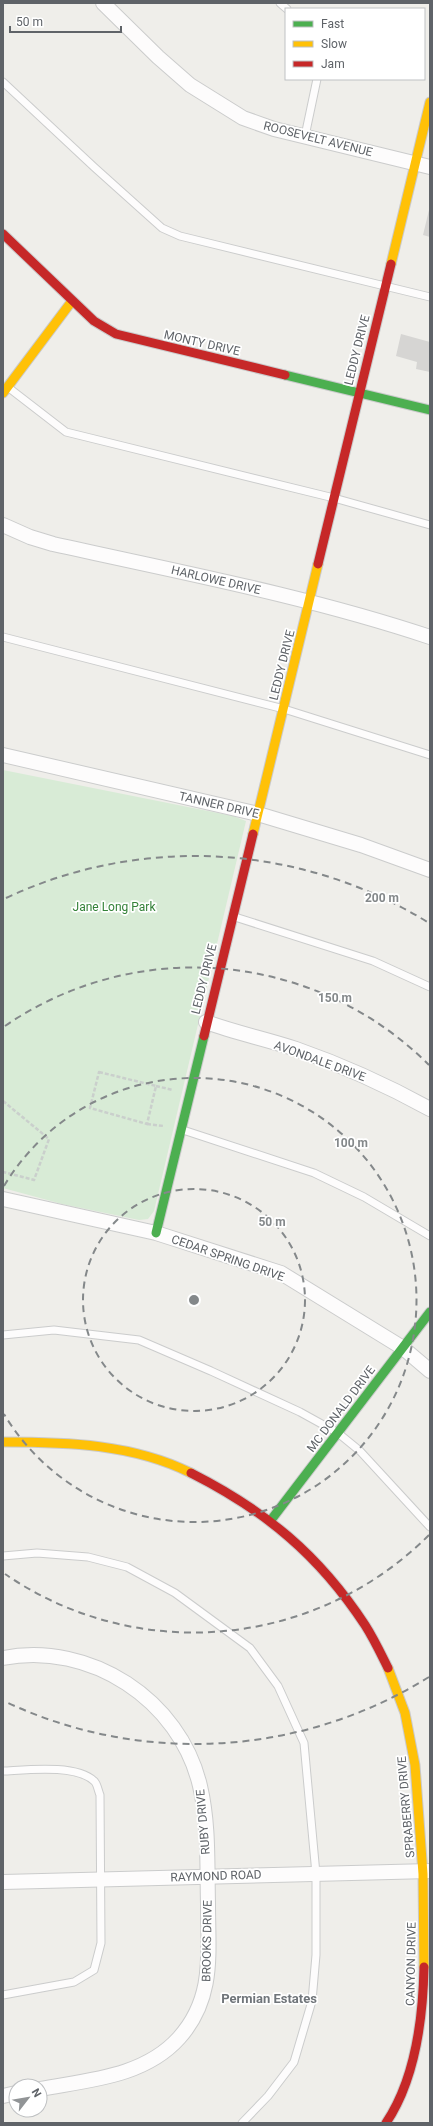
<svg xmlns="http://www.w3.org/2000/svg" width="433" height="2126" font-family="Roboto,sans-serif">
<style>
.green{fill:#d8ebd6}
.building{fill:#d6d5d3}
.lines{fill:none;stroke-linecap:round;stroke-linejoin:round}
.lane-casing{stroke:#cbcccc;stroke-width:9}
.street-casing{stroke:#cbcccc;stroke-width:16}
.fast-casing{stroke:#cacacb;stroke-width:11}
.slow-casing{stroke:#cacacb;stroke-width:11}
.jam-casing{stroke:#cacacb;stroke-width:11}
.path{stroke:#cacfcc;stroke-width:2.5;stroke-dasharray:4 2;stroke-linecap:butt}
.lane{stroke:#fdfcfc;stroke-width:7}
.street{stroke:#fdfcfc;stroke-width:14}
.fast{stroke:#4caf50;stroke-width:9}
.slow{stroke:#ffc107;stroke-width:9}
.jam{stroke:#c62828;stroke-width:9}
.ring{fill:none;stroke:#84888a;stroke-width:2;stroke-dasharray:7 5}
.labels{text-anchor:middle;stroke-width:3.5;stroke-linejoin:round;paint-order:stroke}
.street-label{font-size:12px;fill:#5f6368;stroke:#fff}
.park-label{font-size:12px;fill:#348238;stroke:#fff}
.neighbourhood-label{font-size:13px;font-weight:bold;fill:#70757a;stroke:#fff}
.centre{fill:#84888a;stroke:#fff;stroke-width:2}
.ring-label{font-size:12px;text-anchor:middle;font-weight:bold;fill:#84888a;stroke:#fff;stroke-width:3.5;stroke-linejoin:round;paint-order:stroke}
</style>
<rect width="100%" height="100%" fill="#efeeea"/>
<!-- green -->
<path class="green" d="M3 770 233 816 246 821 154 1211 148 1219 139 1220 62 1204 3 1188Z"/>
<!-- building -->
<g class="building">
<path d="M429 210 430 211V237L423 235Z"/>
<path d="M401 334 430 342V372L416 369 417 362 396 356Z"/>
</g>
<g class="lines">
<defs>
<g id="lane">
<path d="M280 3 287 9"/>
<path d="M3 82 94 167 162 228 180 236 430 297"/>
<path d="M305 136 317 79"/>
<path d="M9 388 66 432 334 498 430 525"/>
<path d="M3 637 284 709 430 755"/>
<path d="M235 917 373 961 430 987"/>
<path d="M183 1130 314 1173 364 1197 430 1236"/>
<path d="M3 1335 54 1330 139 1340 211 1371 300 1412 338 1433 360 1451 430 1527"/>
<path d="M3 1556 37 1553 88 1557 127 1567 175 1593 250 1648 278 1686 304 1743 316 1874V1955L312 2001 294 2062 268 2096 242 2123"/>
<path d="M3 1771C26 1770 76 1764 94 1781 97 1783 98 1790 100 1795L101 1943 94 1970 74 1982 3 1995"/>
</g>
<g id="street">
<path d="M103 3 158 57 190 85 243 118 274 129 430 167"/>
<path d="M3 525 30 537 53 544C179 572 307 596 430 637"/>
<path d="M3 755 258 814 361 845 430 870"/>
<path d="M206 1022C236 1033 266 1039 296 1049 342 1065 388 1086 430 1109"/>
<path d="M3 1199 156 1233 281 1273 403 1348 430 1371"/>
<path d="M3 1658C90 1641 180 1700 200 1786 209 1824 207 1865 208 1904 208 1953 215 1998 179 2038 144 2077 88 2080 40 2089"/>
<path d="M3 1882 430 1871"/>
<path d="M3 2096 16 2093"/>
</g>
<g id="fast">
<path d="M285 375 430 410"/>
<path d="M156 1233 204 1036"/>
<path d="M271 1520 430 1312"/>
</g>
<g id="slow">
<path d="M391 264 430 102"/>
<path d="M3 393 72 301"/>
<path d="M253 834 318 564"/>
<path d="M3 1442C67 1442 133 1444 191 1473"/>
<path d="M388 1668 405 1713 415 1765 423 1874 424 1967"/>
</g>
<g id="jam">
<path d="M3 234 94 321 116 334 285 375"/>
<path d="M318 564 391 264"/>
<path d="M204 1036 253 834"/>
<path d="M191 1473C266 1511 319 1555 365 1625 374 1639 381 1654 388 1668"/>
<path d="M386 2123C415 2080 423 2017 424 1967"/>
</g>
</defs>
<!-- lane casing -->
<use href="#lane" class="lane-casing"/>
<!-- street casing -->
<use href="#street" class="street-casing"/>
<!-- fast casing -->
<use href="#fast" class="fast-casing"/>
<!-- slow casing -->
<use href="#slow" class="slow-casing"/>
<!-- jam casing -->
<use href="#jam" class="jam-casing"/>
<!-- path -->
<g class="path">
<path d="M99 1072 156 1086 147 1124 90 1108Z"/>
<path d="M156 1086 173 1090"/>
<path d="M3 1101 49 1139 34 1180 3 1172"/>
<path d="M147 1124 164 1126"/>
</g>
<!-- lane -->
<use href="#lane" class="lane"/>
<!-- street -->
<use href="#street" class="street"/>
<!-- fast -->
<use href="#fast" class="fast"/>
<!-- slow -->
<use href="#slow" class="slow"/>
<!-- jam -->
<use href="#jam" class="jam"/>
</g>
<!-- distance rings -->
<g class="ring">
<circle cx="194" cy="1300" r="111"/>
<path d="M4 1186A222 222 0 1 1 4 1414"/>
<path d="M429 1535A333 333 0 0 1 5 1574M5 1026A333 333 0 0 1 429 1065"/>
<path d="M429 1677A444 444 0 0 1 6 1702M6 898A444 444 0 0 1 429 923"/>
</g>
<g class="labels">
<!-- street labels -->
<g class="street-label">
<text transform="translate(318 139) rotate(14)" y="4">ROOSEVELT AVENUE</text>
<text transform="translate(202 343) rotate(13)" y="4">MONTY DRIVE</text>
<text transform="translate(357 350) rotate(-76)" y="4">LEDDY DRIVE</text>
<text transform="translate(216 580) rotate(13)" y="4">HARLOWE DRIVE</text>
<text transform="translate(282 665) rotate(-76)" y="4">LEDDY DRIVE</text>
<text transform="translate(219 805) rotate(13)" y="4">TANNER DRIVE</text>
<text transform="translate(204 979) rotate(-76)" y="4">LEDDY DRIVE</text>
<text transform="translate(320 1061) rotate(20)" y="4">AVONDALE DRIVE</text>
<text transform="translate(228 1258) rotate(19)" y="4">CEDAR SPRING DRIVE</text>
<text transform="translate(341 1409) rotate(-53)" y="4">MC DONALD DRIVE</text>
<text transform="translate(406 1807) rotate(-95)" y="4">SPRABERRY DRIVE</text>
<text transform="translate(203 1822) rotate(-95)" y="4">RUBY DRIVE</text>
<text transform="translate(216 1876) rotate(-2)" y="4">RAYMOND ROAD</text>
<text transform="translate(207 1941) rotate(-89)" y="4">BROOKS DRIVE</text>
<text transform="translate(411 1964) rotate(-89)" y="4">CANYON DRIVE</text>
</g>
<!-- park labels -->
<g class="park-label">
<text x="114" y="911">Jane Long Park</text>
</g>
<!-- neighbourhood labels -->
<g class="neighbourhood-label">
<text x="269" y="2003">Permian Estates</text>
</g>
</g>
<circle cx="194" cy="1300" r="6" class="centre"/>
<g class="ring-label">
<text x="382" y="902">200 m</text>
<text x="335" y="1002">150 m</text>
<text x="351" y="1147">100 m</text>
<text x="272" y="1226">50 m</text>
</g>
<!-- border -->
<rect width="433" height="2126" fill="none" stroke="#5f6368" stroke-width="8"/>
<!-- legend -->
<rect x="285" y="8" width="140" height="72" fill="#ffffff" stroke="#bfc1c3"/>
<rect x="293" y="21" width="20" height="6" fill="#4caf50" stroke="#bfc1c3"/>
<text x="321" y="28" font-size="12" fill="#5f6368">Fast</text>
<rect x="293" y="41" width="20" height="6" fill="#ffc107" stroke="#bfc1c3"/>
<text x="321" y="48" font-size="12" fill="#5f6368">Slow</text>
<rect x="293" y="61" width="20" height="6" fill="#c62828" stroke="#bfc1c3"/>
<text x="321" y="68" font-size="12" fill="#5f6368">Jam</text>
<!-- north arrow -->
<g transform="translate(28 2098) rotate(59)"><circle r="19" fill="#ffffff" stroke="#bfc1c3"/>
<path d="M0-3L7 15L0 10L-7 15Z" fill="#919496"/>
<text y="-6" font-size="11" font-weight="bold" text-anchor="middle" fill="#5f6368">N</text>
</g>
<!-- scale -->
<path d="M10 26v6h111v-6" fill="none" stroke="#5f6368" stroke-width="2"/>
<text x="16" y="26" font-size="12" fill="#5f6368" stroke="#ffffff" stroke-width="3" paint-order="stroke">50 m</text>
</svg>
